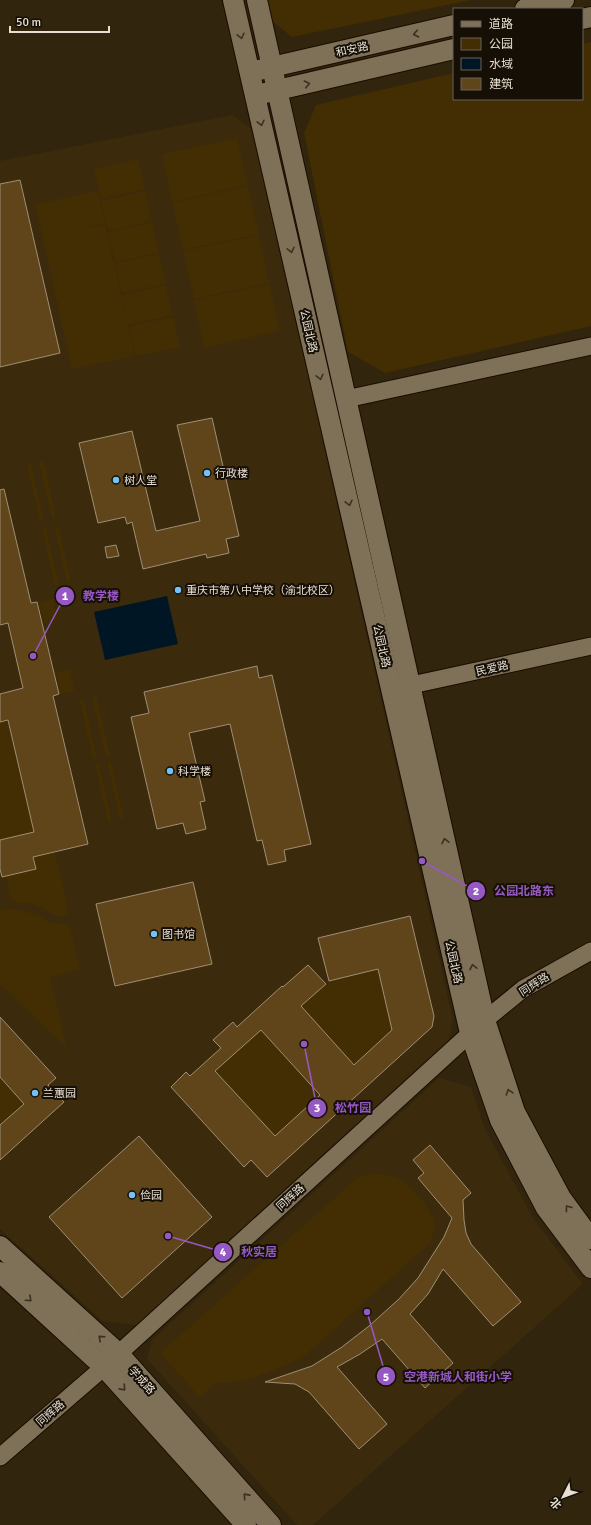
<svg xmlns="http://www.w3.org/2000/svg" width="591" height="1525" font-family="Signika,'Noto Sans SC',sans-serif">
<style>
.built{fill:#3b2a0c}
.green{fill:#432d02}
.water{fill:#011625}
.building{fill:#5f4519;stroke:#9f8f76;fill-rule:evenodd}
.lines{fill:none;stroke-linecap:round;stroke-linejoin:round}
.tertiary-casing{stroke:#190d00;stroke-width:19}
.secondary-casing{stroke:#190d00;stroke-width:22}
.tertiary{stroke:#7f7058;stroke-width:17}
.secondary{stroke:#7f7058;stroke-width:20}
.oneway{stroke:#3a3123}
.poi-dot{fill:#73c1f6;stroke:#150f06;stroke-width:1.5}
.labels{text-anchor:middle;stroke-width:4;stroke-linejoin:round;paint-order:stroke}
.street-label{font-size:11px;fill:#e8dfd2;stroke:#150f06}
.poi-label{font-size:11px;fill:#e8dfd2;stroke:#150f06;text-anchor:start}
.leader{fill:none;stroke:#9659c4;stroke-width:1.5}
.callout-dot{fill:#9659c4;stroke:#150f06;stroke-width:1.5}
.mark-label{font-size:12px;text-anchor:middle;font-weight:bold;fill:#fff}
.callout-label{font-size:12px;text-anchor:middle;font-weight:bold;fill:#9659c4;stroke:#150f06;stroke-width:4;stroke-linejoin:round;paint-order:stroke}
</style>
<rect width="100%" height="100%" fill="#32250e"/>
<!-- built -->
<g class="built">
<path d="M233 115 253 130 453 1020 448 1044 137 1325 103 1321 0 1229V161Z"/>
<path d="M439 1078 471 1087 484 1127 533 1218 583 1284 313 1525H297L147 1359 152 1340Z"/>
</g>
<!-- green -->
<g class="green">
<path d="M267 0H471L292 37 272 21Z"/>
<path d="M591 42V326L385 373 348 352 304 133 316 105 454 73V99H582V44Z"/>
<path d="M237 138 248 185 172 202 162 154Z"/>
<path d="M138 159 145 189 101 199 94 169Z"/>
<path d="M248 186 259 234 183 250 172 203Z"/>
<path d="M98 191 105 223 79 229 105 224 128 323 124 324 128 323 122 295 166 285 173 315 128 325 135 356 72 369 57 304 60 303H57L50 271 53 270H50L35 204Z"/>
<path d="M145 191 152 221 108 231 101 201Z"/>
<path d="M152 222 159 253 115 262 108 232Z"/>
<path d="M259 235 269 283 194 299 183 251Z"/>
<path d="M159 254 166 284 122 293 115 263Z"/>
<path d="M270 284 280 331 204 348 194 300Z"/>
<path d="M173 317 180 347 136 356 129 326Z"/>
<path d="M44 461 56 518 52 519 39 462Z"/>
<path d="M31 464 44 521 40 522 27 465Z"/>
<path d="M58 525 71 582 67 583 54 526Z"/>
<path d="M46 528 59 585 55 586 42 529Z"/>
<path d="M53 598 58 620 44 623 39 602Z"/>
<path d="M70 669 75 691 60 694 56 672Z"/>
<path d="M97 697 110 755 106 756 92 698Z"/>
<path d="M84 700 97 758 93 759 80 701Z"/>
<path d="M8 720 34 832 0 840V722Z"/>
<path d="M111 761 124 818 120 819 107 762Z"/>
<path d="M95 764H99L112 821 108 822Z"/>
<path d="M55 852 68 910 66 915 62 917C50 915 43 907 32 904 25 902 16 905 11 900L6 876 36 869 33 857Z"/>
<path d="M12 908 37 915 51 923 66 924 70 926 80 969 50 977 67 1048 0 984V910Z"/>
<path d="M394 965 379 974 392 1030 354 1065 298 1004 308 999 329 981Z"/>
<path d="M261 1030 320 1095 275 1136 215 1071Z"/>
<path d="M0 1077 24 1104 0 1125Z"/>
<path d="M370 1173C380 1174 392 1174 401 1180 413 1188 435 1212 435 1227 434 1232 432 1238 430 1243L307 1354 287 1365 256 1377 243 1381 215 1384 200 1398 160 1353 357 1178Z"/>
</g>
<!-- water -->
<path class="water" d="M167 596 178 644 105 660 94 612Z"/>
<!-- building -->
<g class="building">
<path d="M20 180 60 353 0 367V184Z"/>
<path d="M212 418 239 536 226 539 229 553 207 558 206 554 143 569 132 522 127 524 125 517 98 523 79 443 132 431 156 531 200 521 177 425Z"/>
<path d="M4 489 31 603 37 602 59 694 53 696 88 844 33 857 36 869 2 877 0 869V840L34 832 8 720 0 722V694L23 688 8 623 0 625V490Z"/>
<path d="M116 545 119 556 107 558 105 547Z"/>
<path d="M257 666 259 678 272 675 311 844 284 850 286 861 268 865 262 840 257 841 230 724 189 733 205 801 200 802 206 829 186 834 183 823 157 829 131 717 149 713 144 692Z"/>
<path d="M193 882 212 964 115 986 96 904Z"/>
<path d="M410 916 434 1016 432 1027 267 1177 251 1160 244 1167 171 1087 186 1072 190 1076 221 1048 213 1040 233 1022 237 1027 282 986 283 987 308 965 326 984 301 1006 354 1065 392 1030 378 969 329 981 318 938ZM261 1030 320 1095 275 1136 215 1071Z"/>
<path d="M0 1017 56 1078 48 1085 64 1102 0 1160V1125L24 1104 0 1077Z"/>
<path d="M139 1136 212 1217 122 1298 49 1217Z"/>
<path d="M430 1145 471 1193 463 1200 464 1220 466 1233 471 1244 521 1302 493 1326 443 1269 428 1294 410 1314 453 1363 425 1388 382 1339 360 1354 337 1367 387 1424 359 1449 309 1392 295 1384 265 1382 312 1366 342 1347 369 1326 399 1299 418 1278 444 1237 452 1218 418 1178 424 1173 413 1160Z"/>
</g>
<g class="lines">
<defs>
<g id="tertiary">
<path d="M346 399 591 346"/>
<path d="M398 688 591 646"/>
<path d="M0 1457 104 1367 485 1020 523 989 591 951"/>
</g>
<g id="secondary">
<path d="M233 0 470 1033 500 1120 546 1208 591 1268"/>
<path d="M257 0 485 1020 515 1112 561 1198 591 1239"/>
<path d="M525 9 564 0"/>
<path d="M582 19 591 17"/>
<path d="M259 70 454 25"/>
<path d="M265 93 454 49"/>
<path d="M0 1246 118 1353 271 1525"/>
<path d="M0 1272 104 1367 246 1525"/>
</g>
</defs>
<!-- tertiary casing -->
<use href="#tertiary" class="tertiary-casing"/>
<!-- secondary casing -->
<use href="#secondary" class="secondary-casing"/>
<!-- tertiary -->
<use href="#tertiary" class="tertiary"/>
<!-- secondary -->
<use href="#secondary" class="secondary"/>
</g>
<!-- one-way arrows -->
<defs><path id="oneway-chevron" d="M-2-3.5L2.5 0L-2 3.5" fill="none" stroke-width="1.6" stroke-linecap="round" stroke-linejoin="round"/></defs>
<g class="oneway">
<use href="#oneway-chevron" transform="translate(416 34) rotate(167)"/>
<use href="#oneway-chevron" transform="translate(241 36) rotate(77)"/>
<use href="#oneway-chevron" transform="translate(307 84) rotate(-13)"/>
<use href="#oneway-chevron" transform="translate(261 123) rotate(77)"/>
<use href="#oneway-chevron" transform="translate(291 250) rotate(77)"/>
<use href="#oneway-chevron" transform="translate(320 377) rotate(77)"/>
<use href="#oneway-chevron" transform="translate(349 503) rotate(77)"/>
<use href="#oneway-chevron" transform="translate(445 841) rotate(-102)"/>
<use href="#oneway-chevron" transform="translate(473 967) rotate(-102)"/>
<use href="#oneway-chevron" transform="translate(509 1092) rotate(-108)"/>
<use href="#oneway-chevron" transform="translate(568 1208) rotate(-127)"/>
<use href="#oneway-chevron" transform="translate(29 1299) rotate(42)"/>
<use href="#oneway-chevron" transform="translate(101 1338) rotate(-138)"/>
<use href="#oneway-chevron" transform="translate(123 1388) rotate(48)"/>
<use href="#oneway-chevron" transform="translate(246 1496) rotate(-132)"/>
</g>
<!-- markers -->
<g class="poi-dot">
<circle cx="207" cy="473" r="4"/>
<circle cx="116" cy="480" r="4"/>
<circle cx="178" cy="590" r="4"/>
<circle cx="170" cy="771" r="4"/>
<circle cx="154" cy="934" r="4"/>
<circle cx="35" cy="1093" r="4"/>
<circle cx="132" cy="1195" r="4"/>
</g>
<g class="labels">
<!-- street labels -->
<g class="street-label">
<text transform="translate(352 49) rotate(-13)" y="4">和安路</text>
<text transform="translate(309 331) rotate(77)" y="4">公园北路</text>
<text transform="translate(382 646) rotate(77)" y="4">公园北路</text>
<text transform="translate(492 668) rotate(-13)" y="4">民爱路</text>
<text transform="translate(454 962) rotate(77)" y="4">公园北路</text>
<text transform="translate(534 984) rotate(-32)" y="4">同辉路</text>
<text transform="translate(290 1197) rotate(-42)" y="4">同辉路</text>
<text transform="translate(142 1380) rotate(48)" y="4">学成路</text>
<text transform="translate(50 1413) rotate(-41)" y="4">同辉路</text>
</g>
<!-- poi labels -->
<g class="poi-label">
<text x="215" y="477">行政楼</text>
<text x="124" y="484">树人堂</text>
<text x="186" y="594">重庆市第八中学校（渝北校区）</text>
<text x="178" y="775">科学楼</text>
<text x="162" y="938">图书馆</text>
<text x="43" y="1097">兰蕙园</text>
<text x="140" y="1199">俭园</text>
</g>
</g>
<!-- callouts -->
<path class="leader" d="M33 656L65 596M422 861L476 891M304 1044L317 1108M168 1236L223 1252M367 1312L386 1376"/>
<g class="callout-dot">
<circle cx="33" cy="656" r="4"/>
<circle cx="422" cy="861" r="4"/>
<circle cx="304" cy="1044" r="4"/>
<circle cx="168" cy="1236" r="4"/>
<circle cx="367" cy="1312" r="4"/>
<circle cx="65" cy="596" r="10"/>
<circle cx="476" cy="891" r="10"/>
<circle cx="317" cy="1108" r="10"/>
<circle cx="223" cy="1252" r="10"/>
<circle cx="386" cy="1376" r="10"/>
</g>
<g class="mark-label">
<text x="65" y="600">1</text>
<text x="476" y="895">2</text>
<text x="317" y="1112">3</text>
<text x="223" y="1256">4</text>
<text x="386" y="1381">5</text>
</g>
<g class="callout-label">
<text x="101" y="600">教学楼</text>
<text x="524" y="895">公园北路东</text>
<text x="353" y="1112">松竹园</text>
<text x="259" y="1256">秋实居</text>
<text x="458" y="1381">空港新城人和街小学</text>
</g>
<!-- legend -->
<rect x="453" y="8" width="130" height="92" fill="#150f06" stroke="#696258"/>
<rect x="461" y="21" width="20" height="6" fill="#7f7058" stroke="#696258"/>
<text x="489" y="28" font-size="12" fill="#e8dfd2">道路</text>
<rect x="461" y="38" width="20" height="12" fill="#432d02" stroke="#696258"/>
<text x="489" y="48" font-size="12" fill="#e8dfd2">公园</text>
<rect x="461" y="58" width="20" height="12" fill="#011625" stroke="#696258"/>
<text x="489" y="68" font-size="12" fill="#e8dfd2">水域</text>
<rect x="461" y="78" width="20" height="12" fill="#5f4519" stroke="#696258"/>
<text x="489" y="88" font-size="12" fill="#e8dfd2">建筑</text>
<!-- north arrow -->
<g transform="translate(563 1497) rotate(228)" stroke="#150f06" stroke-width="3" paint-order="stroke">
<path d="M0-3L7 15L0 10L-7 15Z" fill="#e8dfd2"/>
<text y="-6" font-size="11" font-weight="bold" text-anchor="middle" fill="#e8dfd2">北</text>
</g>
<!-- scale -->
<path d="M10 26v6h99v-6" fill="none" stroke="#e8dfd2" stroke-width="2"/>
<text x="16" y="26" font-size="12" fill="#e8dfd2" stroke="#150f06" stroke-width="3" paint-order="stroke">50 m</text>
</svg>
